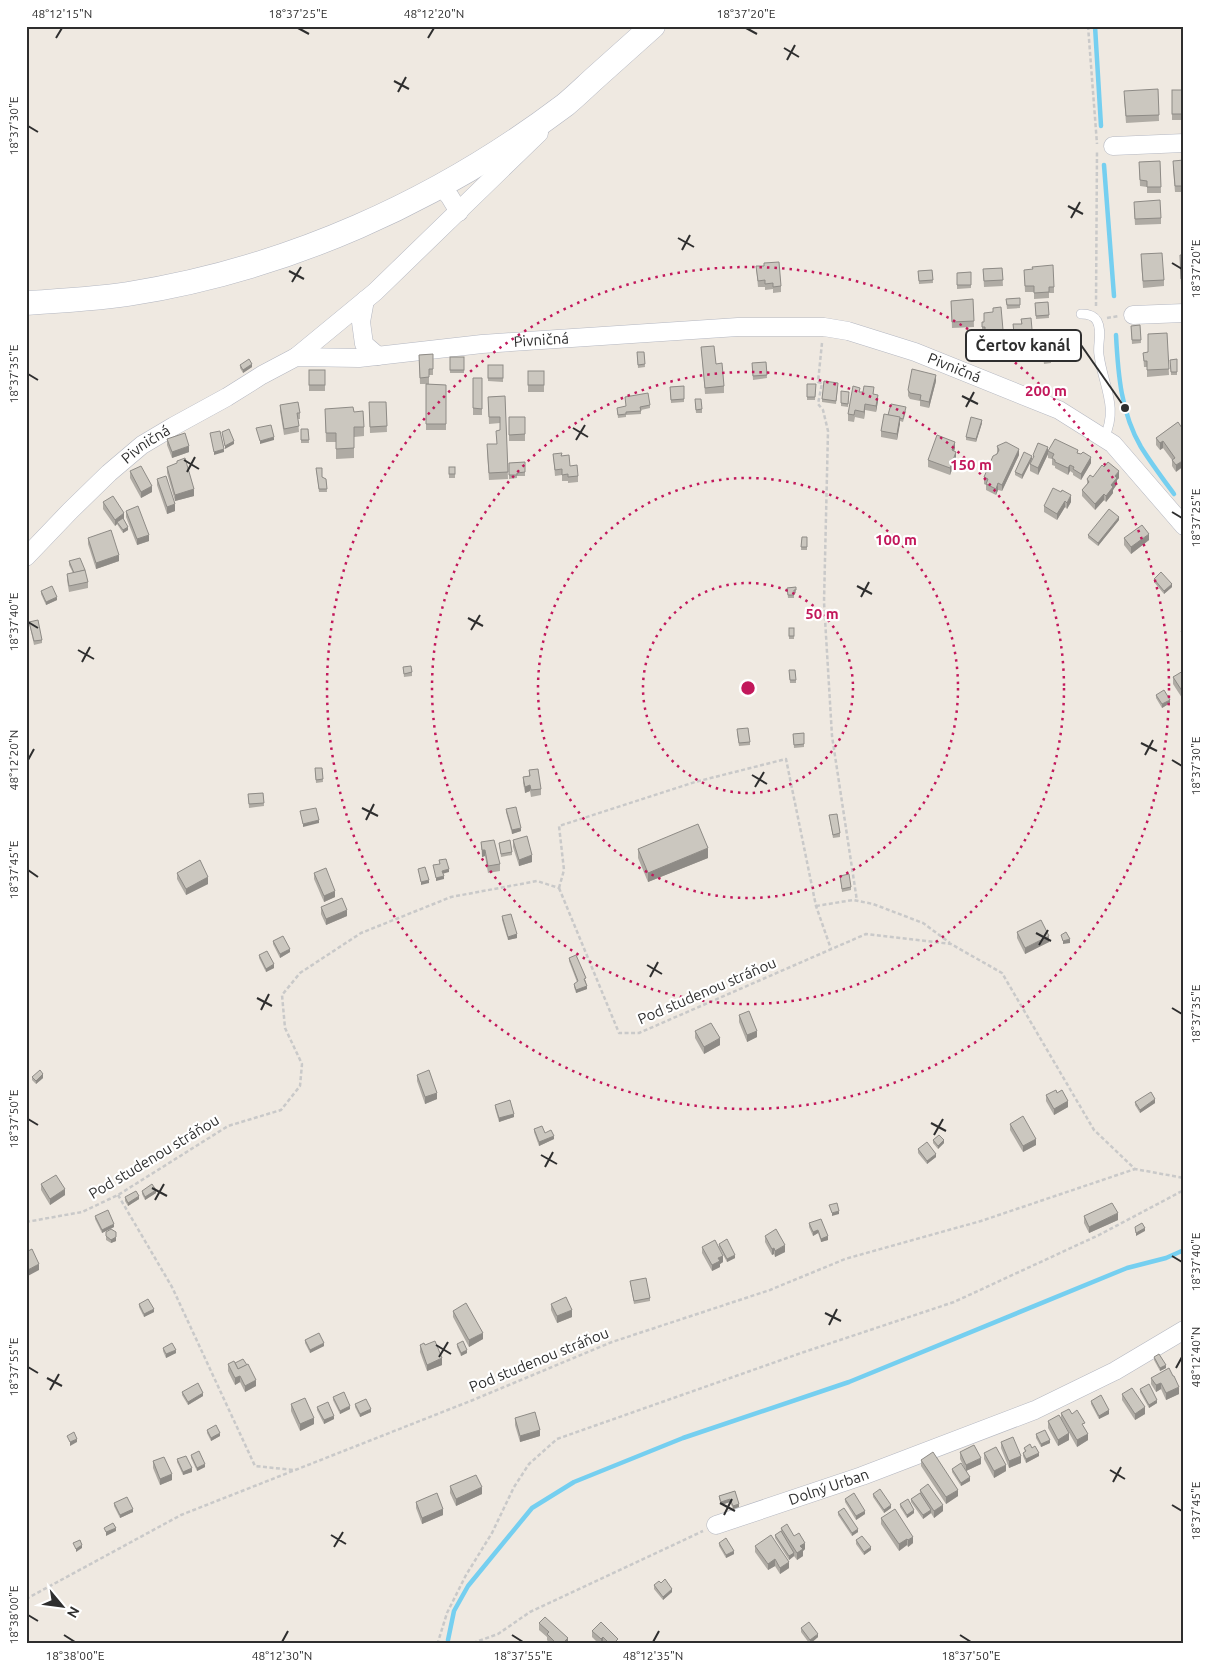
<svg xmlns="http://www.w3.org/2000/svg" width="1210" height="1669" font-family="Ubuntu,sans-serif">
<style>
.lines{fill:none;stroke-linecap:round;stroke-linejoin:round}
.stream{stroke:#75cff0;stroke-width:4.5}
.lane-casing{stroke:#b4b7c1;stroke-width:10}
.street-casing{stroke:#b4b7c1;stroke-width:19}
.secondary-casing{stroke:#b4b7c1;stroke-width:25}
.path{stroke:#c9c9c9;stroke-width:2.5;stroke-dasharray:4 2.5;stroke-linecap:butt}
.lane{stroke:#fff;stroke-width:9}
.street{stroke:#fff;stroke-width:18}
.secondary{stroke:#fff;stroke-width:24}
.wall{fill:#afaba4}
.shaded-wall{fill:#8e8b86}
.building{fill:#cbc7bf;stroke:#8e8b86}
.ticks{fill:none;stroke:#2e2e2e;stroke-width:2}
.ring{fill:none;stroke:#c2185b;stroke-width:2.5;stroke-dasharray:2.5 5}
.labels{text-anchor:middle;stroke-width:4.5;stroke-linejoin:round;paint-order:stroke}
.street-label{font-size:15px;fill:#2e2e2e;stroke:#fff}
.centre{fill:#c2185b;stroke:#fff;stroke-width:2.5}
.ring-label{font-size:15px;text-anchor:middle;font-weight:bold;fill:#c2185b;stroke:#fff;stroke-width:4.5;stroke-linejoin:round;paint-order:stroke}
.leader{fill:none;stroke:#2e2e2e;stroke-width:2}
.callout-dot{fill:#2e2e2e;stroke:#fff;stroke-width:2}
.callout{fill:#fff;stroke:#2e2e2e;stroke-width:2}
.callout-label{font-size:16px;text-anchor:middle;font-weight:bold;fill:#2e2e2e}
.neatline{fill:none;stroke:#2e2e2e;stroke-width:2}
.ticks-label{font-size:12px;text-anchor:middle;fill:#2e2e2e}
</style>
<rect width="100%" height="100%" fill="#efe9e1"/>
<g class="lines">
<!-- stream -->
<g class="stream">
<path d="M1095 26 1101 126"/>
<path d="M1104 165 1114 296"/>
<path d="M1116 335C1118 374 1121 413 1141 447 1151 463 1163 479 1174 494"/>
<path d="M448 1640 454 1611 468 1586 532 1508 574 1482 683 1438 849 1382 1127 1268 1166 1258 1184 1250"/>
</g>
<defs>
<path id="lane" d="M1081 314C1087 314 1094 315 1097 321 1103 332 1097 344 1099 355 1103 385 1119 408 1104 438"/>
<g id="street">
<path d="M1113 146 1184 143"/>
<path d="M441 186 450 197 459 212"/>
<path d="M365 300 361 322 364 344 378 356"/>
<path d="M1133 315 1184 313"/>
<path d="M296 357 375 292 539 133"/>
<path id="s1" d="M26 557 70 511 109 473 142 445 174 426 227 397 262 375 296 357 359 358 482 344 738 327H824L848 331 915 352 1059 410 1113 444 1184 526"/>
<path id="s2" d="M716 1525 862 1476 1035 1410 1115 1371 1184 1330"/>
</g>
<path id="secondary" d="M26 303C60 301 94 299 128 294 287 269 437 202 565 105 576 96 586 86 596 77 615 60 634 43 653 26"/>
</defs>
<!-- lane casing -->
<use href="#lane" class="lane-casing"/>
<!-- street casing -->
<use href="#street" class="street-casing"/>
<!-- secondary casing -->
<use href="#secondary" class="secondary-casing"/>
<!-- path -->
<g class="path">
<path d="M1088 26 1097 144"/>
<path d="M1096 306 1097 150"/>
<path d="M1107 318 1119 316"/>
<path d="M822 343 818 382 822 383 818 404 823 410 828 431 824 602 832 736 857 901"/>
<path d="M559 888 619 1033H639L866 934 951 944 1002 973 1094 1130 1135 1169 1184 1178"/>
<path d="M559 888 564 870 559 826 695 782 786 759 816 906 831 949"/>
<path d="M816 906 853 900 873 904 923 923 950 943"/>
<path d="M118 1195 172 1287 255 1466 294 1470"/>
<path d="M26 1222 82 1212 118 1195 228 1126 281 1110 300 1086 302 1064 285 1028 282 995 300 973 361 933 451 897 537 881 559 888"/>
<path d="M26 1599 181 1515 473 1400 612 1342 770 1290 845 1259 981 1221 1135 1169"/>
<path d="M440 1643 438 1642 447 1613 466 1575 492 1533 514 1487 529 1464 557 1439 804 1352 954 1302 1099 1235 1184 1190"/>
<path d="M473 1643 498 1634 530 1612 703 1531"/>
</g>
<!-- lane -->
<use href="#lane" class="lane"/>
<!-- street -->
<use href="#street" class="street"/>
<!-- secondary -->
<use href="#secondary" class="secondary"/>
</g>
<!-- wall -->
<g class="wall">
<path d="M1158 89 1159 121 1126 123 1124 97Z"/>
<rect x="1172" y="90" width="12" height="30"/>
<path d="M1184 160V192H1175L1173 167Z"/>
<path d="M1160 161 1161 193H1147V187L1140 186 1139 162Z"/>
<path d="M1134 208 1161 218V224L1135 225Z"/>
<path d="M1180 255H1184V285H1181Z"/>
<path d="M1141 260 1164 280V286L1143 288Z"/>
<path d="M756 266 781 286V292L773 293V289L765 290V287H758Z"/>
<path d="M1002 268 1003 286 984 287 983 269Z"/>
<path d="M932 270 933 283 919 284 918 271Z"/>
<path d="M1024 270 1054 287V293H1049V298L1034 299V292H1025Z"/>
<path d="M971 272V288L957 289V273Z"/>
<path d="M1020 298V308L1007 309 1006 299Z"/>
<path d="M973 299 974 327 952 328 951 301Z"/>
<path d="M1048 302 1049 318 1036 319 1035 303Z"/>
<path d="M1021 319 1033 341V347L1023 348V352H1015L1014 345H1012L1011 333H1013V324H1021Z"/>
<path d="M982 322 1003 330V336L993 337V340L985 341V333H982Z"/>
<path d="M1140 325 1141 343 1132 344 1131 326Z"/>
<path d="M1060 330 1061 359H1051V363L1044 364 1043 356H1041L1040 344H1043L1051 335Z"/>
<path d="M1167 333 1169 375 1147 377V367H1144L1143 353 1148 352Z"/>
<path d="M701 347 724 386V393L705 394Z"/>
<path d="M637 352H644L645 367 638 368Z"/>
<path d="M433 354V375H429V384H420L419 355Z"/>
<rect x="450" y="357" width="14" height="16"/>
<path d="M1177 359V375H1171L1170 360Z"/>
<path d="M766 362 767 378 753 380 752 363Z"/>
<path d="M240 365 252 367 243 373 240 368Z"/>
<path d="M488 365H503V382L488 381Z"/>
<path d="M325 370V391H309V385Z"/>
<rect x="528" y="371" width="16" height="21"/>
<rect x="473" y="378" width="9" height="37"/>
<path d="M936 381 929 408 920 406V401L910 399 908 396V390Z"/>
<path d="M426 384 446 385V430H426Z"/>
<path d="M807 384H816L815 400H807Z"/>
<path d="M684 386V402L671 403 670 387Z"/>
<path d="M838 386 836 404 822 402V399Z"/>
<path d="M841 391 849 395 848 407 841 406Z"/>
<path d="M860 392 878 401 876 412 865 410 864 419 855 417 854 422 848 421V414Z"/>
<path d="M505 396 508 479 489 480 487 451 497 444 500 430V423L489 424 488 397Z"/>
<path d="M369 402H386L387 432 370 433Z"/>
<path d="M695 402 702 409V413H696Z"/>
<path d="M280 405 300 413V419H298L299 432 284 435 280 411Z"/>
<path d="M650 405V408L641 410V414L626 415V417L618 418 617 408Z"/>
<path d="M325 409 354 412 364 427V436L354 437V458L336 459V442H326Z"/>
<path d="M906 411 903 422 900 421 897 440 881 437V431L888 415Z"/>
<rect x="509" y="417" width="16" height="24"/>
<path d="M1178 422 1176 472 1172 466V460L1163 448 1160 450 1156 445V438Z"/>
<path d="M982 423 976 442 966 440V437Z"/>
<path d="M301 429H308L309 443H301Z"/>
<path d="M167 439 189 452 172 458 167 445Z"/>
<path d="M997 446 1019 455 1002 491 998 490 996 495 986 490V485L984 484V477L997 453Z"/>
<path d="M955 448 954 451 956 458 950 475 928 467V460Z"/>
<path d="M1048 451 1078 453 1091 463 1081 480 1073 475V473L1070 471 1068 475 1055 468V466L1052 465V459L1048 458Z"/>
<path d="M553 454 561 456 578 476V482L568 483V481H562V475L555 476Z"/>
<path d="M1048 454 1038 475 1030 471V464L1033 460V455Z"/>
<path d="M1032 459 1022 479 1015 475V472Z"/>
<path d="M525 462V476H517V478L509 479V463Z"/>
<path d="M177 463 194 496 175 501 167 473V467Z"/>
<rect x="449" y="467" width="6" height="11"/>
<path d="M316 468 322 477 326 479 327 492H319Z"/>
<path d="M130 471 152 492 141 498 130 478Z"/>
<path d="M1093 477 1119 478 1117 480V484L1113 490V493L1106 502 1104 500 1095 510 1082 496V490L1087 484V479Z"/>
<path d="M157 479 175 511 167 514 157 485Z"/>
<path d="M1061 492 1071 502 1067 509 1065 507 1057 520 1044 512V506Z"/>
<path d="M103 502 124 520 128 530 123 533 117 524 115 526 103 509Z"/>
<path d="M126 511 149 541 137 545 126 517Z"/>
<path d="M1119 520 1098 546 1088 538V535Z"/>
<path d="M802 537H807V550H801Z"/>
<path d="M88 538 119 561 96 569 88 544Z"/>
<path d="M1124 538 1149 540 1131 554 1124 545Z"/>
<path d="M69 561 88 582V588L69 592 67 580V574L73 573 69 565Z"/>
<path d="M1154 579 1172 587 1164 594 1154 582Z"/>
<path d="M796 587V593L794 594V598H788L787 588Z"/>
<path d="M41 591 57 600 46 605 41 594Z"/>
<path d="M29 622 42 640V643L34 645Z"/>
<rect x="789" y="628" width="5" height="11"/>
<path d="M1184 629V642L1181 638V631Z"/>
<path d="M403 667 412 672V676L404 677Z"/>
<path d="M789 670 796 680V683H790Z"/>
<path d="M1184 671V701L1173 684V677Z"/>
<path d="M1156 695 1170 703 1162 708 1156 698Z"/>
<path d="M737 732 750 742V745L739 746Z"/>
<path d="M804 733V747L794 748 793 734Z"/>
<path d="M315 768H322L323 782 316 783Z"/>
<path d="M529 770 541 789V795L531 797 530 791 525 793 523 783V777L529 776Z"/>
<path d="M263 793 264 806 249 808 248 794Z"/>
<path d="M506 809 521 831 512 834 506 812Z"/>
<path d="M829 815 840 833V837L833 838Z"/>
<path d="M513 840 532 862 519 866 513 847Z"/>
<path d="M481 842 500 864V871L488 873 485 856 482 857Z"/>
<path d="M499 843 512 852V855L501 857Z"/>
<path d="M638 849 708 858 648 882 638 858Z"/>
<path d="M177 873 208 884 186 895 177 879Z"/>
<path d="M314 873 335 897 324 902 314 879Z"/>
<path d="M840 876 851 887V890L842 892Z"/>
<path d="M321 907 347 916 326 925 321 914Z"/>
<path d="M502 916 517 938 508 940 502 920Z"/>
<path d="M1017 932 1049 942 1025 954 1017 938Z"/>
<path d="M273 941 290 952 280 958 273 944Z"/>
<path d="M259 955 274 968 266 972 259 958Z"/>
<path d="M569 958 586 981 587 989 576 993 574 987V984L577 982 569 961Z"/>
<path d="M739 1015 757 1037 747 1042 739 1022Z"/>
<path d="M695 1031 720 1045 704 1054 695 1038Z"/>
<path d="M417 1075 437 1099 425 1104 417 1081Z"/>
<path d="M32 1077 43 1078 36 1084 32 1080Z"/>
<path d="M1057 1093 1068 1107 1054 1115 1046 1101V1095Z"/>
<path d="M1135 1102 1155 1103 1140 1113 1135 1105Z"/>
<path d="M495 1105 514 1117 499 1122 495 1108Z"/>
<path d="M1010 1124 1036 1145 1023 1152 1010 1130Z"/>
<path d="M534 1129 545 1133 554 1139 539 1146 534 1132Z"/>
<path d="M933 1140 944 1143 938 1149 933 1143Z"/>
<path d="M918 1149 936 1157 927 1164 918 1153Z"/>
<path d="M41 1184 65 1195 50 1205 41 1190Z"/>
<path d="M142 1191 156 1193 145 1200 142 1194Z"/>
<path d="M125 1197 139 1199 128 1206 125 1201Z"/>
<path d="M95 1216 114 1227 102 1233 95 1219Z"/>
<path d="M1084 1216 1118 1220 1089 1233 1084 1223Z"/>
<path d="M809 1223 828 1240 821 1242 818 1233 813 1236 809 1227Z"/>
<path d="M106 1232H116V1241L111 1243 106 1240Z"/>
<path d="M765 1236 785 1252 775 1257 774 1254 772 1255 765 1242Z"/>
<path d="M719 1244 735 1258 727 1262 719 1247Z"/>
<path d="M702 1247 723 1262 720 1264V1267L712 1271 702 1253Z"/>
<path d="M630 1281 650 1298V1301L634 1304Z"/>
<path d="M139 1304 154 1312 144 1317 139 1307Z"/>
<path d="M551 1304 572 1317 557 1323 551 1310Z"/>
<path d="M453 1311 483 1339 469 1347 453 1317Z"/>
<path d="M305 1340 324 1346 310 1353 305 1343Z"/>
<path d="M457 1344 467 1353 461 1356 457 1347Z"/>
<path d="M420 1345H425L442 1365 427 1371 420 1352Z"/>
<path d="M163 1348 176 1353 166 1358 163 1351Z"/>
<path d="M1154 1357 1166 1368 1160 1371 1154 1360Z"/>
<path d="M235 1363 256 1386 245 1392 240 1382 235 1385 228 1371V1364Z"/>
<path d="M1151 1378 1179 1394 1166 1400 1161 1389 1156 1392 1151 1384Z"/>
<path d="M1140 1389 1157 1403 1149 1408 1140 1392Z"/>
<path d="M182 1392 203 1396 188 1405 182 1395Z"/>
<path d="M1122 1394 1145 1414 1135 1420 1122 1400Z"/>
<path d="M333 1397 350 1409 340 1414 333 1400Z"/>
<path d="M1091 1401 1109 1414 1099 1419 1091 1404Z"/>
<path d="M291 1404 314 1424 300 1431 291 1411Z"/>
<path d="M355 1404 371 1412 360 1417 355 1407Z"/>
<path d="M317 1407 334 1419 324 1424 317 1410Z"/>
<path d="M1061 1413 1072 1414 1085 1429 1088 1440 1077 1447 1062 1420 1069 1440 1058 1446 1048 1428V1421L1061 1419Z"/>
<path d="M515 1418 540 1436 520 1442 515 1425Z"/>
<path d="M207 1430 220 1436 211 1441 207 1433Z"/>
<path d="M1036 1434 1050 1443 1041 1447 1036 1438Z"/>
<path d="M1001 1442 1021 1463 1009 1468 1001 1448Z"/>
<path d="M1024 1448H1032L1039 1456 1026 1463 1023 1456V1453L1025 1452Z"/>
<path d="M960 1452 981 1464 966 1471 970 1481 961 1486 952 1472V1469L966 1471 960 1459Z"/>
<path d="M984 1453 1006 1471 994 1478 984 1459Z"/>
<path d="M191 1455 205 1467 197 1471 191 1458Z"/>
<path d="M177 1459 192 1472 183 1475 177 1462Z"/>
<path d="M921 1460 958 1496 946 1504 921 1466Z"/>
<path d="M153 1461 172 1480 160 1485 153 1468Z"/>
<path d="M450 1486 482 1494 456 1506 450 1493Z"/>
<path d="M920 1490 943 1511 934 1518 931 1513 923 1519 911 1502V1499L920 1493Z"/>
<path d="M735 1491 739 1507 733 1509 730 1502 721 1505 719 1499V1496Z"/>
<path d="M873 1494 891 1508 884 1513 873 1497Z"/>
<path d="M845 1499 865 1514 856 1520 845 1502Z"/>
<path d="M416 1502 443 1515 422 1524 416 1508Z"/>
<path d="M114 1503 133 1512 120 1518 114 1506Z"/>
<path d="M900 1504 914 1513 907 1518 900 1507Z"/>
<path d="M838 1512 858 1532 852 1536 838 1515Z"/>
<path d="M881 1518 913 1543 908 1547 907 1545 899 1551 881 1524Z"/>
<path d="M781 1528 794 1536 805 1549 803 1551V1556L797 1560 794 1556 789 1560 775 1538V1535L781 1531Z"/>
<path d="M856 1540 871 1550 864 1555 856 1544Z"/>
<path d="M719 1543 734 1554 726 1558 719 1546Z"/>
<path d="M755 1546 789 1568 780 1574 775 1566 768 1570 755 1552Z"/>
<path d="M654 1585 672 1592 663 1600 654 1589Z"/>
<path d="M539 1623 568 1643H549L547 1640V1637L539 1630Z"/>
<path d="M801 1628 818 1637 811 1643H809L801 1632Z"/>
<path d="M592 1631 618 1643H598L592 1637Z"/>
</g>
<!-- shaded-wall -->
<g class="shaded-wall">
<path d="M252 364V367L243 373V370Z"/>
<path d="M936 375V381L929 408V402Z"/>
<path d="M878 395V401L876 412V406Z"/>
<path d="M865 404V410L864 419V412Z"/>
<path d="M900 417V424L897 440V434Z"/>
<path d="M982 420V423L976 442V439Z"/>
<path d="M274 437V440L260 444V441Z"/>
<path d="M234 441V444L225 449V446Z"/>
<path d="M1163 441V448L1160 450V443Z"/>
<path d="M955 442V448L952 457V450Z"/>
<path d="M189 446V452L172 458V452Z"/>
<path d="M1048 447V454L1038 475V468Z"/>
<path d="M224 449V452L214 455V452Z"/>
<path d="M1019 449V455L1002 491V485Z"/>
<path d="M956 452V458L950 475V468Z"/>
<path d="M1032 456V459L1022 479V475Z"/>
<path d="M1091 457V463L1081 480V474Z"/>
<path d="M1184 460V466L1176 472V465Z"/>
<path d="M1070 465V471L1068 475V468Z"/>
<path d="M1119 471V478L1117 480V484L1113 490V493L1106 502V496L1115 476Z"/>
<path d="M998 483V490L996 495V489Z"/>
<path d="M152 486V492L141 498V492Z"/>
<path d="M194 489V496L175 501V495Z"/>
<path d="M1104 494V500L1095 510V504Z"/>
<path d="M1071 495V502L1067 509V503Z"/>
<path d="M1065 501V507L1057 520V514Z"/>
<path d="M175 504V511L167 514V507Z"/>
<path d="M124 513V520L119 523 117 522V524L115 526V520Z"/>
<path d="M1119 517V520L1098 546V543Z"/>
<path d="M128 527V530L123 533V530Z"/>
<path d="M1149 534V540L1131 554V547Z"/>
<path d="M149 535V541L137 545V539Z"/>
<path d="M119 555V561L96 569V563Z"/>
<path d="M1172 584V587L1164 594V591Z"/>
<path d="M57 597V600L46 605V602Z"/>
<path d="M1170 700V703L1162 708V704Z"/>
<path d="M530 785V791L525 793V787Z"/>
<path d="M319 820V823L303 827V824Z"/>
<path d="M521 828V831L512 834V830Z"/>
<path d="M708 848V858L648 882V873Z"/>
<path d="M482 850H485V856L482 857Z"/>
<path d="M532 855V862L519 866V860Z"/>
<path d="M449 869V872L442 874V871Z"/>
<path d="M444 876V879L436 881V878Z"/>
<path d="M208 877V884L186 895V889Z"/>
<path d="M429 880V883L421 885V882Z"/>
<path d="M335 891V897L324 902V896Z"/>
<path d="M347 910V916L326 925V919Z"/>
<path d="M517 934V938L508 940V937Z"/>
<path d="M1049 936V942L1025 954V948Z"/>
<path d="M1070 939V943L1063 944V941Z"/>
<path d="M290 949V952L280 958V954Z"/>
<path d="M274 964V968L266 972V969Z"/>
<path d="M587 986V989L576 993V990Z"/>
<path d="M757 1031V1037L747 1042V1035Z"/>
<path d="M720 1038V1045L704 1054V1047Z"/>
<path d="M43 1074V1078L36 1084V1081Z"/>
<path d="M437 1093V1099L425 1104V1097Z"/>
<path d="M1155 1099V1103L1140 1113V1110Z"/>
<path d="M1068 1101V1107L1054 1115V1109Z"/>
<path d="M514 1114V1117L499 1122V1118Z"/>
<path d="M554 1136V1139L539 1146V1142Z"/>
<path d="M1036 1139V1145L1023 1152V1146Z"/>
<path d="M944 1140V1143L938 1149V1146Z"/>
<path d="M936 1154V1157L927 1164V1161Z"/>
<path d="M65 1189V1195L50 1205V1199Z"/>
<path d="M156 1190V1193L145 1200V1197Z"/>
<path d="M139 1196V1199L128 1206V1203Z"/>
<path d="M839 1211V1214L832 1216V1213Z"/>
<path d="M1118 1213V1220L1089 1233V1227Z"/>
<path d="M114 1224V1227L102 1233V1230Z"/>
<path d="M1145 1228V1231L1136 1236V1233Z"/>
<path d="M818 1230V1233L813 1236V1232Z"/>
<path d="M828 1236V1240L821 1242V1239Z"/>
<path d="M116 1237V1241L111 1243V1240Z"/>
<path d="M785 1245V1252L775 1257V1251Z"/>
<path d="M774 1248V1254L772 1255V1249Z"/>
<path d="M735 1255V1258L727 1262V1259Z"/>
<path d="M723 1256V1262L720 1264V1267L712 1271V1265L718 1258Z"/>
<path d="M39 1264V1270L26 1277V1271Z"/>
<path d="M154 1309V1312L144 1317V1314Z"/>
<path d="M572 1310V1317L557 1323V1316Z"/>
<path d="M483 1333V1339L469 1347V1340Z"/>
<path d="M324 1343V1346L310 1353V1350Z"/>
<path d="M176 1350V1353L166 1358V1354Z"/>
<path d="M467 1350V1353L461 1356V1353Z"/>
<path d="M442 1358V1365L427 1371V1365Z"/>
<path d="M1166 1365V1368L1160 1371V1368Z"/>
<path d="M240 1376V1382L235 1385V1378Z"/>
<path d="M256 1380V1386L245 1392V1386Z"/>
<path d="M1161 1383V1389L1156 1392V1385Z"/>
<path d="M1179 1387V1394L1166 1400V1393Z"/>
<path d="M203 1393V1396L188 1405V1402Z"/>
<path d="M1157 1400V1403L1149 1408V1405Z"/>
<path d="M350 1406V1409L340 1414V1411Z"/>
<path d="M1145 1407V1414L1135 1420V1414Z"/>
<path d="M371 1409V1412L360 1417V1414Z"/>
<path d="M1109 1410V1414L1099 1419V1416Z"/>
<path d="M334 1416V1419L324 1424V1420Z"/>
<path d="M314 1418V1424L300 1431V1424Z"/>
<path d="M540 1430V1436L520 1442V1436Z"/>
<path d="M220 1433V1436L211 1441V1438Z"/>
<path d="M1069 1433V1440L1058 1446V1440Z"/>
<path d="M1088 1434V1440L1077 1447V1440Z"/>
<path d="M77 1439V1442L70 1446V1442Z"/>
<path d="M1050 1440V1443L1041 1447V1444Z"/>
<path d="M1039 1453V1456L1026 1463V1459Z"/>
<path d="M1021 1456V1463L1009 1468V1461Z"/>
<path d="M981 1458V1464L966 1471V1465Z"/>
<path d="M205 1464V1467L197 1471V1468Z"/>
<path d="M1006 1465V1471L994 1478V1471Z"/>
<path d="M192 1468V1472L183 1475V1472Z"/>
<path d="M172 1474V1480L160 1485V1479Z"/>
<path d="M970 1477V1481L961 1486V1483Z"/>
<path d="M482 1487V1494L456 1506V1499Z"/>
<path d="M958 1490V1496L946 1504V1497Z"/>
<path d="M730 1499V1502L721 1505V1502Z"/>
<path d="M739 1504V1507L733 1509V1506Z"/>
<path d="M891 1505V1508L884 1513V1510Z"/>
<path d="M943 1505V1511L934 1518V1511Z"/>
<path d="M133 1509V1512L120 1518V1515Z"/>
<path d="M443 1509V1515L422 1524V1518Z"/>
<path d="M914 1510V1513L907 1518V1515Z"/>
<path d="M931 1510V1513L923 1519V1515Z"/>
<path d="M865 1511V1514L856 1520V1516Z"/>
<path d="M116 1528V1531L106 1536V1532Z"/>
<path d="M858 1529V1532L852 1536V1533Z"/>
<path d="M913 1537V1543L908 1547V1540Z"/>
<path d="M907 1539V1545L899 1551V1544Z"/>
<path d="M805 1543V1549L803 1551V1556L797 1560V1553L800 1546Z"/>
<path d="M82 1545V1548L76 1552V1549Z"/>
<path d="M871 1547V1550L864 1555V1552Z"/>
<path d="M734 1551V1554L726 1558V1555Z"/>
<path d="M794 1553V1556L789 1560V1556Z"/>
<path d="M775 1559V1566L768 1570V1564Z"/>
<path d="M789 1562V1568L780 1574V1568Z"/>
<path d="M672 1589V1592L663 1600V1597Z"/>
<path d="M818 1634V1637L811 1643H810V1640Z"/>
<path d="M603 1637V1643H601V1639Z"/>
<path d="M568 1638V1643H563Z"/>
</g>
<!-- building -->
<g class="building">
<rect x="1182" y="26" width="2" height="12"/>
<path d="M1158 89 1159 115 1126 116 1124 91Z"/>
<rect x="1172" y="90" width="12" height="24"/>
<path d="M1184 160V186H1175L1173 161Z"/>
<path d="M1160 161 1161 187H1147V181L1140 180 1139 162Z"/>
<path d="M1160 200 1161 218 1135 219 1134 202Z"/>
<path d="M1162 253 1164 280 1143 281 1141 254Z"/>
<path d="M1180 255H1184V279H1181Z"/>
<path d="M779 262 781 286 773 287V283L765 284V280L758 281 756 266H764V263Z"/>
<path d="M1053 265 1054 287H1049V292L1034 293V286H1025L1024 270 1033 269 1032 267Z"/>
<path d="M1002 268 1003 280 984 281 983 269Z"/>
<path d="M932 270 933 280 919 281 918 271Z"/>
<path d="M971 272V285H957V273Z"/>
<path d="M1020 298V305H1007L1006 299Z"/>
<path d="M973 299 974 321 952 322 951 301Z"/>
<path d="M1048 302 1049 315 1036 316 1035 303Z"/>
<path d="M1001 307 1003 330H993V334L985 335V327H982V322H984V313L993 312V308Z"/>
<path d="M1031 318 1033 341 1022 342 1023 345 1015 346 1014 338 1012 339 1011 333H1014L1013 324H1022L1021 319Z"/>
<path d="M1140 325 1141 340H1132L1131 326Z"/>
<path d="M1182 331H1184V358H1183Z"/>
<path d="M1167 333 1169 369 1147 370V361H1144L1143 353 1148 352V334Z"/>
<path d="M714 346 716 364 722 363 724 386 705 388 701 347Z"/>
<path d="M637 352H644L645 364 638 365Z"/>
<path d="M433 354V369H429V377L420 378 419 355Z"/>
<rect x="450" y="357" width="14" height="13"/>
<path d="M249 359 252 364 243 370 240 365Z"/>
<path d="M1177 359V372H1171L1170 360Z"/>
<path d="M766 362 767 375 753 376 752 363Z"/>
<rect x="488" y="365" width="15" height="13"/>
<path d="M912 369 936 375 929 402 920 400 921 395 910 393 908 390Z"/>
<rect x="309" y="370" width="16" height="15"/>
<rect x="528" y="371" width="16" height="14"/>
<path d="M473 378H482V409L473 408Z"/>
<path d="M824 381 838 383 836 401 822 399Z"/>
<path d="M426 384 446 385V424H426Z"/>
<path d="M807 384H816L815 397H807Z"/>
<path d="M684 386V399L671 400 670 387Z"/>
<path d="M853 386 860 388 859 392H863L864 386 874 387 873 394 878 395 876 406 865 404 864 412 855 410 854 415 848 414Z"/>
<path d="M841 391 849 392 848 404 841 403Z"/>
<path d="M648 393 650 405 640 407 641 411 626 412V414L618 415 617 408 626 406 625 397Z"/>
<path d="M505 396 508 472 489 473 487 444H497L496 431 500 430V417H489L488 397Z"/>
<path d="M695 399H701L702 409 696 410Z"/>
<path d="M298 402 300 413H297L299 426 284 429 280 405Z"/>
<path d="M369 402H386L387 426 370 427Z"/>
<path d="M891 404 906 407 903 419 888 415Z"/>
<path d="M353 407 354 412 363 411 364 427H354V448L336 449V433H326L325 409Z"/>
<path d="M884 414 900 417 897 434 881 431Z"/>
<path d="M509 417H525V434L509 435Z"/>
<path d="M971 417 982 420 976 439 966 437Z"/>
<path d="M1178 422 1184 431V460L1176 465 1172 460 1175 458 1163 441 1160 443 1156 438Z"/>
<path d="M271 425 274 437 260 441 256 428Z"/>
<path d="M229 429 234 441 225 446 222 432Z"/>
<path d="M301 429H308L309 440H301Z"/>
<path d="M220 431 224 449 214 452 210 433Z"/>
<path d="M185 433 189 446 172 452 167 439Z"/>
<path d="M937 435 955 442 952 450 956 452 950 468 928 460Z"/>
<path d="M1055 439 1078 450 1077 453 1081 454 1083 452 1091 457 1081 474 1073 469 1074 467 1070 465 1068 468 1055 462V460L1052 458 1054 454 1048 451Z"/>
<path d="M1006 442 1019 449 1002 485 998 483 996 489 986 484 988 479 984 477 993 456 997 454 999 450 997 446Z"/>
<path d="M1038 443 1048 447 1038 468 1030 464 1034 456 1033 455Z"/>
<path d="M1024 452 1032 456 1022 475 1015 472Z"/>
<path d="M562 453 561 456 569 455 570 466 577 465 578 476 568 477V474L562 475V469L555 470 553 454Z"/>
<path d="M185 458 194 489 175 495 167 467 177 463V461Z"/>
<path d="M525 462V472L517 473V475H509V463Z"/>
<path d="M1108 462 1119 471 1115 476 1117 478 1111 485 1113 487 1106 496 1104 494 1095 504 1082 490 1089 482 1087 479 1090 475 1093 477 1102 465 1104 467Z"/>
<path d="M141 466 152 486 141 492 130 471Z"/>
<rect x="449" y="467" width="6" height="7"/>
<path d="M316 468H322V477L326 479 327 489H319Z"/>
<path d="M166 476 175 504 167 507 157 479Z"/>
<path d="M1053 488 1061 492 1062 490 1071 495 1067 503 1065 501 1057 514 1044 506Z"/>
<path d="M113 496 124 513 115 520 103 502Z"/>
<path d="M138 506 149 535 137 539 126 511Z"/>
<path d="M1109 509 1119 517 1098 543 1088 535Z"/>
<path d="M123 518 128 527 123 530 117 522Z"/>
<path d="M1142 525 1149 534 1131 547 1124 538Z"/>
<path d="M111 530 119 555 96 563 88 538Z"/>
<path d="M802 537H807V547H801Z"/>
<path d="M80 558 85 570 74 573 69 561Z"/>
<path d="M85 570 88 582 69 586 67 574Z"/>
<path d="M1161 572 1172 584 1164 591 1154 579Z"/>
<path d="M52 586 57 597 46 602 41 591Z"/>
<path d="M796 587V590H794V595H788L787 588Z"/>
<path d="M38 620 42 640 34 641 29 622Z"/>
<rect x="789" y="628" width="5" height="8"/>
<path d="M1184 629V636L1181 631Z"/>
<path d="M411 666 412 672 404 674 403 667Z"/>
<path d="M789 670H795L796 680H790Z"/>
<path d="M1183 671H1184V694L1173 677Z"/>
<path d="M1164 690 1170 700 1162 704 1156 695Z"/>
<path d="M748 728 750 742 739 743 737 729Z"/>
<path d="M804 733V744L794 745 793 734Z"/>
<path d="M315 768H322L323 779 316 780Z"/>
<path d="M538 769 541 789 531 790 530 785 525 787 523 777 530 776 529 770Z"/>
<path d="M263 793 264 803 249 804 248 794Z"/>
<path d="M516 807 521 828 512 830 506 809Z"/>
<path d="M316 808 319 820 303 824 300 811Z"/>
<path d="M837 814 840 833 833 835 829 815Z"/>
<path d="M698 824 708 848 648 873 638 849Z"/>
<path d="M527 836 532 855 519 860 513 840Z"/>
<path d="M494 840 500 864 488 866 485 850H482L481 842Z"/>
<path d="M510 840 512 852 501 854 499 843Z"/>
<path d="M446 859 449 869 442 871 444 876 436 878 433 865 440 864 439 860Z"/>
<path d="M200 860 208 877 186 889 177 873Z"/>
<path d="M425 867 429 880 421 882 418 869Z"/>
<path d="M326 868 335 891 324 896 314 873Z"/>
<path d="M849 874 851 887 842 889 840 876Z"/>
<path d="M342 898 347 910 326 919 321 907Z"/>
<path d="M511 914 517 934 508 937 502 916Z"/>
<path d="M1041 920 1049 936 1025 948 1017 932Z"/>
<path d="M1066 932 1070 939 1063 941 1061 935Z"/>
<path d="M283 936 290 949 280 954 273 941Z"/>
<path d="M267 951 274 964 266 969 259 955Z"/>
<path d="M576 955 586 978 584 979 587 986 576 990 574 984 578 981 569 958Z"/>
<path d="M749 1011 757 1031 747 1035 739 1015Z"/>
<path d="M711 1023 720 1038 704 1047 695 1031Z"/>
<path d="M40 1070 43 1074 36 1081 32 1077Z"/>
<path d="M429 1070 437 1093 425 1097 417 1075Z"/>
<path d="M1056 1090 1057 1093 1062 1090 1068 1101 1054 1109 1046 1095Z"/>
<path d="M1151 1092 1155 1099 1140 1110 1135 1102Z"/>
<path d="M510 1100 514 1114 499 1118 495 1105Z"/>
<path d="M1023 1116 1036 1139 1023 1146 1010 1124Z"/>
<path d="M542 1126 545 1133 551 1130 554 1136 539 1142 534 1129Z"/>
<path d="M939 1135 944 1140 938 1146 933 1140Z"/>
<path d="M927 1142 936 1154 927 1161 918 1149Z"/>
<path d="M56 1175 65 1189 50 1199 41 1184Z"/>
<path d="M152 1184 156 1190 145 1197 142 1191Z"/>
<path d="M136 1191 139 1196 128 1203 125 1197Z"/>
<path d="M837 1203 839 1211 832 1213 829 1205Z"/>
<path d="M1112 1203 1118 1213 1089 1227 1084 1216Z"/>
<path d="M108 1210 114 1224 102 1230 95 1216Z"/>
<path d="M821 1219 828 1236 821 1239 818 1230 813 1232 809 1223Z"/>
<path d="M1142 1223 1145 1228 1136 1233 1135 1227Z"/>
<path d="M111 1229 116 1232V1237L111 1240 106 1236V1232Z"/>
<path d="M776 1229 785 1245 775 1251 774 1248 772 1249 765 1236Z"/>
<path d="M727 1239 735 1255 727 1259 719 1244Z"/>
<path d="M715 1240 723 1256 718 1258 720 1261 712 1265 702 1247Z"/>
<path d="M32 1249 39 1264 26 1271V1252Z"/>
<path d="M646 1278 650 1298 634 1301 630 1281Z"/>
<path d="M566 1297 572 1310 557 1316 551 1304Z"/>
<path d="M148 1299 154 1309 144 1314 139 1304Z"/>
<path d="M466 1303 483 1333 469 1340 453 1311Z"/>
<path d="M319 1333 324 1343 310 1350 305 1340Z"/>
<path d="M435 1341 442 1358 427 1365 420 1345 424 1343 425 1345Z"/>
<path d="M463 1341 467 1350 461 1353 457 1344Z"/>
<path d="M172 1343 176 1350 166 1354 163 1348Z"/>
<path d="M1159 1354 1166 1365 1160 1368 1154 1357Z"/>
<path d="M243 1359 247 1365 238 1369 235 1363Z"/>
<path d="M234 1361 238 1369 248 1364 256 1380 245 1386 240 1376 235 1378 228 1364Z"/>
<path d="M1169 1368 1173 1376H1174L1179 1387 1166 1393 1161 1383 1156 1385 1151 1378Z"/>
<path d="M198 1383 203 1393 188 1402 182 1392Z"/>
<path d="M1149 1384 1157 1400 1149 1405 1140 1389Z"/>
<path d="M1132 1388 1145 1407 1135 1414 1122 1394Z"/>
<path d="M344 1392 350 1406 340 1411 333 1397Z"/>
<path d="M1101 1395 1109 1410 1099 1416 1091 1401Z"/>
<path d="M305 1398 314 1418 300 1424 291 1404Z"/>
<path d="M366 1399 371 1409 360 1414 355 1404Z"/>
<path d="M328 1402 334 1416 324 1420 317 1407Z"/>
<path d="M1069 1409 1072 1414 1077 1410 1085 1423 1082 1424 1088 1434 1077 1440 1061 1413Z"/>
<path d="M535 1412 540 1430 520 1436 515 1418Z"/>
<path d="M1059 1415 1069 1433 1058 1440 1048 1421Z"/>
<path d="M216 1425 220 1433 211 1438 207 1430Z"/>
<path d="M1045 1430 1050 1440 1041 1444 1036 1434Z"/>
<path d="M74 1432 77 1439 70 1442 67 1436Z"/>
<path d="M1013 1437 1021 1456 1009 1461 1001 1442Z"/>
<path d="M1030 1444 1032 1448 1035 1446 1039 1453 1026 1459 1023 1453 1026 1451 1024 1448Z"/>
<path d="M974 1445 981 1458 966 1465 960 1452Z"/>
<path d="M996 1447 1006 1465 994 1471 984 1453Z"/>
<path d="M199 1451 205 1464 197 1468 191 1455Z"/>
<path d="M933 1452 958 1490 946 1497 921 1460Z"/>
<path d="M186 1456 192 1468 183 1472 177 1459Z"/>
<path d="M164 1457 172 1474 160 1479 153 1461Z"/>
<path d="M961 1463 970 1477 961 1483 952 1469Z"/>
<path d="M476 1475 482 1487 456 1499 450 1486Z"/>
<path d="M928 1484 943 1505 934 1511 920 1490Z"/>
<path d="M880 1489 891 1505 884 1510 873 1494Z"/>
<path d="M735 1491 739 1504 733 1506 730 1499 721 1502 719 1496Z"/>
<path d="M437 1493 443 1509 422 1518 416 1502Z"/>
<path d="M854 1493 865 1511 856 1516 845 1499Z"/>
<path d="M920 1493 931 1510 923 1515 911 1499Z"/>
<path d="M127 1497 133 1509 120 1515 114 1503Z"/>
<path d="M908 1499 914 1510 907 1515 900 1504Z"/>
<path d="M844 1508 858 1529 852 1533 838 1512Z"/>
<path d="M895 1509 913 1537 908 1540 907 1539 899 1544 881 1518Z"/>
<path d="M113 1523 116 1528 106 1532 104 1528Z"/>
<path d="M787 1524 794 1536 799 1533 805 1543 800 1546 803 1549 797 1553 781 1528Z"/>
<path d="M781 1531 794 1553 789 1556 775 1535Z"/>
<path d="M771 1535 789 1562 780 1568 775 1559 768 1564 755 1546Z"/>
<path d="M862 1536 871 1547 864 1552 856 1540Z"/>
<path d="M726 1538 734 1551 726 1555 719 1543Z"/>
<path d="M80 1540 82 1545 76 1549 73 1543Z"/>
<path d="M665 1579 672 1589 663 1597 654 1585 659 1581 661 1583Z"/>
<path d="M545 1617 568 1638 563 1643H556L547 1634 549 1632 539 1623Z"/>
<path d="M601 1622 618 1639 614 1643H609L603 1637 601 1639 592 1631Z"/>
<path d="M809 1622 818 1634 810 1640 801 1628Z"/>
</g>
<!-- ticks -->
<path class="ticks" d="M298 28 309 34M746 28 757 34M56 38 62 28M428 38 434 28M784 48 799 57M787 60 795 45M394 81 409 89M398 92 406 77M28 126 38 132M1068 206 1083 214M1071 218 1080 202M678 238 694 247M682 250 690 235M1172 263 1182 269M289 271 304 279M292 282 301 267M28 374 38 380M962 396 978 404M966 407 974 392M573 428 588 437M576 440 585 425M184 460 199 469M187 472 195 457M1172 512 1182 518M857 586 872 594M861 597 869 582M468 618 483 626M28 622 38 628M471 630 480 615M78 650 94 659M82 662 90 647M1141 743 1157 751M1145 755 1153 740M28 760 34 749M1172 760 1182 766M752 775 767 784M755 787 764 772M362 808 378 816M366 820 374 804M28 870 38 877M1036 933 1051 941M1039 945 1048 930M647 965 662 974M650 977 658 962M257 998 272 1006M1172 1008 1182 1014M261 1010 269 994M28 1119 38 1125M931 1123 946 1131M934 1135 943 1119M541 1155 557 1164M545 1167 553 1152M152 1188 167 1196M155 1200 164 1184M1172 1256 1182 1262M825 1313 841 1321M829 1325 837 1309M436 1345 451 1354M439 1357 448 1342M28 1367 38 1373M1176 1368 1182 1357M47 1378 62 1386M50 1390 59 1374M1110 1470 1125 1479M1113 1482 1121 1467M720 1503 735 1511M1172 1505 1182 1511M724 1515 732 1499M331 1535 346 1544M334 1547 343 1532M28 1615 38 1621M64 1635 75 1642M512 1635 523 1642M960 1635 971 1642M282 1642 288 1631M653 1642 659 1631"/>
<!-- distance rings -->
<g class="ring">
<circle cx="748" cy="688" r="105"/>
<circle cx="748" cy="688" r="210"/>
<circle cx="748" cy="688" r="316"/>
<circle cx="748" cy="688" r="421"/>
</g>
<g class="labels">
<!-- street labels -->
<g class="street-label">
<text dy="5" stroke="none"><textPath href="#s1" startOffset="585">Pivničná</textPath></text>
<text dy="5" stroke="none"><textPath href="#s1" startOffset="1005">Pivničná</textPath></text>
<text dy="5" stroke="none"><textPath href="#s1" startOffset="165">Pivničná</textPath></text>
<text transform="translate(707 991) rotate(-23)" y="5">Pod studenou stráňou</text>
<text transform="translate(154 1157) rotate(-31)" y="5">Pod studenou stráňou</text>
<text transform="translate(539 1360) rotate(-22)" y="5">Pod studenou stráňou</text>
<text dy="5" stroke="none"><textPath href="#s2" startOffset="119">Dolný Urban</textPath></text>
</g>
</g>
<circle cx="748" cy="688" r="8" class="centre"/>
<g class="ring-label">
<text x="1046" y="396">200 m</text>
<text x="971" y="470">150 m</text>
<text x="896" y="545">100 m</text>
<text x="822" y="619">50 m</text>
</g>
<!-- callouts -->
<path class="leader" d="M1125 408L1081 345"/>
<circle class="callout-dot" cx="1125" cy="408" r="5"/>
<rect class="callout" x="966" y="330" width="115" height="31" rx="5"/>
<g class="callout-label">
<text x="1023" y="351">Čertov kanál</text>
</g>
<!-- border -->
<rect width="1210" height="1669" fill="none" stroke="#ffffff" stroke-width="55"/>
<!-- north arrow -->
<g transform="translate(62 1606) rotate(119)" stroke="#ffffff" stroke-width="4" paint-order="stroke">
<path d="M0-4L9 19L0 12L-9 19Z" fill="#2e2e2e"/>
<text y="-8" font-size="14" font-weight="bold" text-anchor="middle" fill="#2e2e2e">N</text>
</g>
<rect x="28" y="28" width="1154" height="1614" class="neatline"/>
<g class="ticks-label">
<text x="62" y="18">48°12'15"N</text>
<text x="298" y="18">18°37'25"E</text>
<text x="434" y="18">48°12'20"N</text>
<text x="746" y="18">18°37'20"E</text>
<text transform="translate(14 126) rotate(-90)" y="4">18°37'30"E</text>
<text transform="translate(1196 269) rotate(-90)" y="4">18°37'20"E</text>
<text transform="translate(14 374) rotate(-90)" y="4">18°37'35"E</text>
<text transform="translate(1196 518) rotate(-90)" y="4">18°37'25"E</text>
<text transform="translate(14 622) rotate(-90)" y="4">18°37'40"E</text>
<text transform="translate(14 760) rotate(-90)" y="4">48°12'20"N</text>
<text transform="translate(1196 766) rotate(-90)" y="4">18°37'30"E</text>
<text transform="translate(14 870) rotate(-90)" y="4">18°37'45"E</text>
<text transform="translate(1196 1014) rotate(-90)" y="4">18°37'35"E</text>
<text transform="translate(14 1119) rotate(-90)" y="4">18°37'50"E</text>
<text transform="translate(1196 1262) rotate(-90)" y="4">18°37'40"E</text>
<text transform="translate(1196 1357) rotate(-90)" y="4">48°12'40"N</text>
<text transform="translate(14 1367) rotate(-90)" y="4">18°37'55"E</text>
<text transform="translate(1196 1511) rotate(-90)" y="4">18°37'45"E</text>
<text transform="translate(14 1615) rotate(-90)" y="4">18°38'00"E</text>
<text x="75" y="1660">18°38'00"E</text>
<text x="282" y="1660">48°12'30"N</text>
<text x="523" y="1660">18°37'55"E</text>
<text x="653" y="1660">48°12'35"N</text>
<text x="971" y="1660">18°37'50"E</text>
</g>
</svg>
